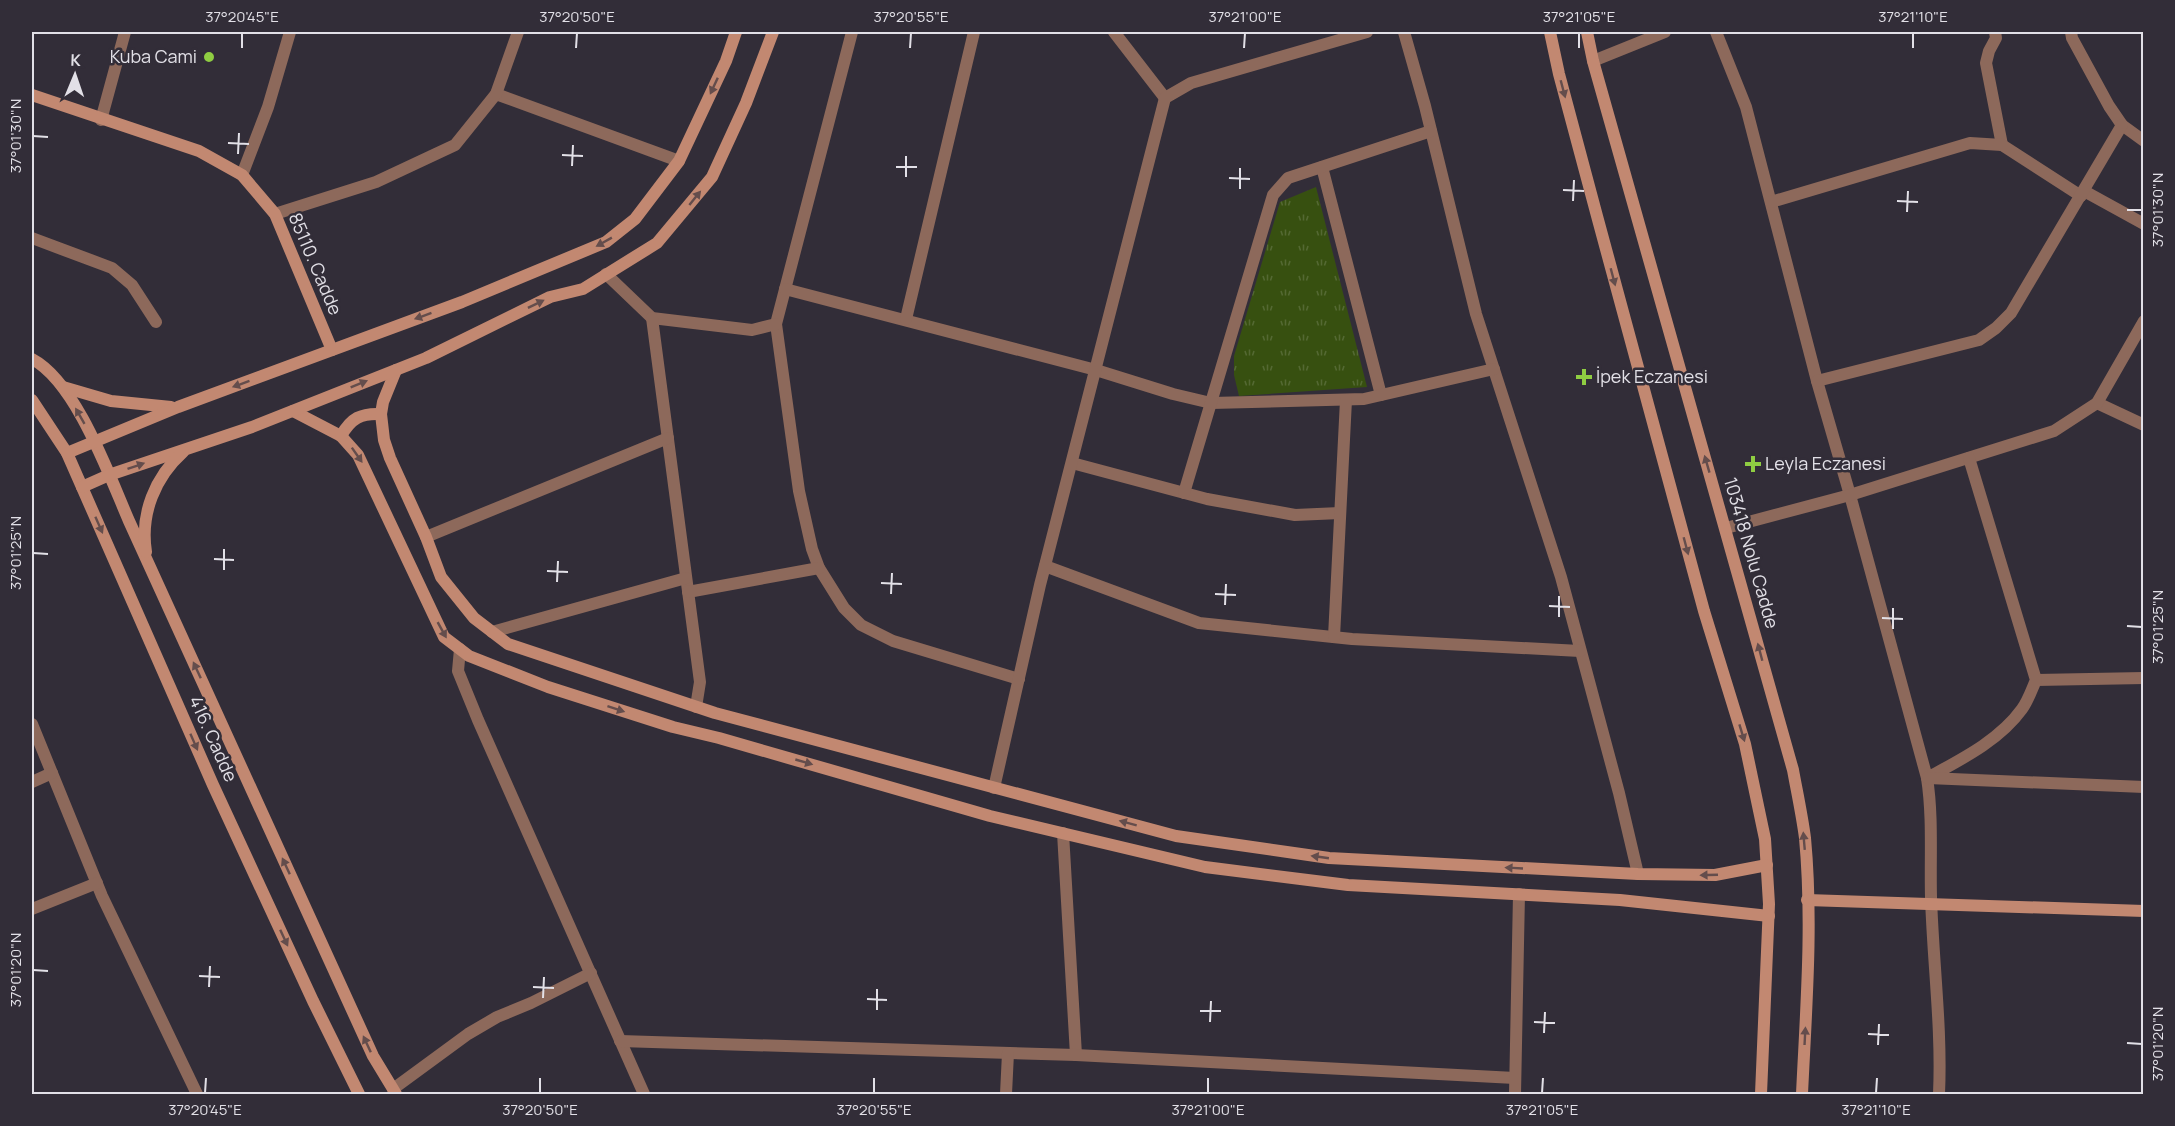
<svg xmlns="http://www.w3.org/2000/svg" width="2175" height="1126" font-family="Manrope,sans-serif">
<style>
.grass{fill:url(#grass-tufts)}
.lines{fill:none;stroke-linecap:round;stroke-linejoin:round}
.street{stroke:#8d695b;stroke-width:12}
.secondary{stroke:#c28871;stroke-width:12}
.oneway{fill:#644d4c}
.ticks{fill:none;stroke:#e2e0e7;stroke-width:2}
.poi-dot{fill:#8fcd42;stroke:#322d38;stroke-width:2}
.labels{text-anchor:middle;stroke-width:5;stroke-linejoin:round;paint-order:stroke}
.poi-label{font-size:18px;fill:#e2e0e7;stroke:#322d38;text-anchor:start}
.street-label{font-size:18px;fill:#e2e0e7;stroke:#322d38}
.neatline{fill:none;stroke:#e2e0e7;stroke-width:2}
.ticks-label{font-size:15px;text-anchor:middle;fill:#e2e0e7}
</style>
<defs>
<pattern id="grass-tufts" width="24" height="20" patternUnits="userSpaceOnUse" patternTransform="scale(1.5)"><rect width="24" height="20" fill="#375010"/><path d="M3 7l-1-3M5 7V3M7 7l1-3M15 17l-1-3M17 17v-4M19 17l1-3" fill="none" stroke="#546933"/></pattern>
</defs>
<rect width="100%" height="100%" fill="#322d38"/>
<!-- grass -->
<path class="grass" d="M1316 187 1367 387 1239 396 1234 375V356L1280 202Z"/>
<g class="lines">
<!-- street -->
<g class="street">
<path d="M852 32 776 324 799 491 812 549 819 568 844 608 861 625 893 641 1019 679"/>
<path d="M1114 32 1165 98"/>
<path d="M1404 32 1425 106 1476 314 1561 577 1619 793 1638 874"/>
<path d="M1716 32 1746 107 1817 381 1850 495 1927 778C1933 817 1930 857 1931 897 1933 963 1942 1028 1939 1094"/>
<path d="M1995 32 1996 38 1989 51 1986 63 2002 145"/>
<path d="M2071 32 2072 38 2109 106 2122 125 2144 141"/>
<path d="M1593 61 1665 32"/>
<path d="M496 94 679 161"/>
<path d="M101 120 125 32"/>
<path d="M1322 167 1381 395"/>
<path d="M242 175 268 107 290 32"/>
<path d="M2084 191 2144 224"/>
<path d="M1771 202 1970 143 2002 145 2081 196"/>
<path d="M275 214 376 182 455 145 496 94 518 32"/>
<path d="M32 238 112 268 132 285 156 322"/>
<path d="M606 274 652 318 752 330 776 324"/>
<path d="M785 289 1096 370 1173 394 1211 403 1364 399 1494 369"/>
<path d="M652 318 700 682 696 707"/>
<path d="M906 319 974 32"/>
<path d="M1817 381 1979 340 1996 328 2011 313 2122 125"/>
<path d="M2097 403 2144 425"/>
<path d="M1072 463 1207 499 1295 515 1340 513"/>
<path d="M1184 493 1273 195 1288 178 1431 131"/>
<path d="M1726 528 1850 495 2054 431 2097 403 2144 321"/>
<path d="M426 537 668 438"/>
<path d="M1045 566 1199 623 1352 639 1580 651"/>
<path d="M688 592 819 568"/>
<path d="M492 632 686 578"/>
<path d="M1334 637 1346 400"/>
<path d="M460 649 458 671 478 720 644 1094"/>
<path d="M2036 680 2144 678"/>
<path d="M32 724 102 896 197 1094"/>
<path d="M1927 778C1960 760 1999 741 2022 709 2028 701 2032 689 2036 680L1969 458"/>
<path d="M1928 778 2144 787"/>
<path d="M32 782 52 773"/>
<path d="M994 788 1040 585 1165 98 1191 83 1367 32"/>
<path d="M1063 833 1076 1055"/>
<path d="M32 909 97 883"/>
<path d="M620 1041 1076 1055 1515 1078"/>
<path d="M393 1089 468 1034 497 1017 531 1003 591 973"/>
<path d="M1006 1094 1008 1053"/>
<path d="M1515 1094 1519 894"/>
</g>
<!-- secondary -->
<g class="secondary">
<path d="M1550 32 1559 74 1597 216 1704 611 1745 744 1765 839 1769 904 1761 1094"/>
<path d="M1587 32 1593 61 1793 770C1797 792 1802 815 1805 838 1813 923 1806 1009 1802 1094"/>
<path d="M32 95 199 151 242 175 275 214 332 350"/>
<path d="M32 359C76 382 109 475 129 521L373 1056 396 1094"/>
<path d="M396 370 383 402 381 414 384 440 390 458 426 537 441 577 474 618 508 644 715 713 1176 836 1329 858 1638 874 1715 875 1767 865"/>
<path d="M63 387 111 401 171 407"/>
<path d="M32 400 67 453 213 785 313 1001 359 1094"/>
<path d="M293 411 341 436 358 455 444 637 469 656 548 687 673 727 719 738 990 816 1205 867 1348 885 1620 900 1769 916"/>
<path d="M341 436C351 418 361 413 381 414"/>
<path d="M67 453 178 407 462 302 606 242 635 219 679 161 726 61 736 32"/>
<path d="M82 487 109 475 252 427 426 358 550 297 583 289 657 243 712 177 746 103 773 32"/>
<path d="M146 552C140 514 155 477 183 452"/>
<path d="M1807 900 2144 911"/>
</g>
</g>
<!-- one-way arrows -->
<defs><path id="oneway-solid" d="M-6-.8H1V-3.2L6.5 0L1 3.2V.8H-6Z" transform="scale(1.5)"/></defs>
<g class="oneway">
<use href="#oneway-solid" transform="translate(714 86) rotate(115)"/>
<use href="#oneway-solid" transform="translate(1563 89) rotate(75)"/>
<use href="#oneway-solid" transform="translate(695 198) rotate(-51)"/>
<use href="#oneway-solid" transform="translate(604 242) rotate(151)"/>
<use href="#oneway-solid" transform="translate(1613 277) rotate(75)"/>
<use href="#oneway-solid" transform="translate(536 304) rotate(-26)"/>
<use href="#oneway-solid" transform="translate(423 316) rotate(160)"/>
<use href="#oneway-solid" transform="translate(241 384) rotate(160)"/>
<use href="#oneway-solid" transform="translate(359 384) rotate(-22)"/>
<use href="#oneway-solid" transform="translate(80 416) rotate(-120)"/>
<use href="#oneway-solid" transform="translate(357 455) rotate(55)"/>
<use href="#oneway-solid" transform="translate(1707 464) rotate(-106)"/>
<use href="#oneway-solid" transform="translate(136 466) rotate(-19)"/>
<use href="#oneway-solid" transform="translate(99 525) rotate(66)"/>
<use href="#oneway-solid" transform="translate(1686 546) rotate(75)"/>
<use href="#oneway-solid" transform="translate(442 630) rotate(61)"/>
<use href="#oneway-solid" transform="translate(1760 652) rotate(-105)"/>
<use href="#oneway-solid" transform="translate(197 670) rotate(-115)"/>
<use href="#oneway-solid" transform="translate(616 709) rotate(18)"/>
<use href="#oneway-solid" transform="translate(1742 733) rotate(73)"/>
<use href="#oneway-solid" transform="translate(194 742) rotate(66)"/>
<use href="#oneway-solid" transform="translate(804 762) rotate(16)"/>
<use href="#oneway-solid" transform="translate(1128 823) rotate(-165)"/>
<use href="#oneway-solid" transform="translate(1804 841) rotate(-95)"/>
<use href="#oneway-solid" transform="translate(1320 857) rotate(-172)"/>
<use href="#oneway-solid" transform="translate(286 866) rotate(-115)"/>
<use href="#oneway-solid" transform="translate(1514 868) rotate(-177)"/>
<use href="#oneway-solid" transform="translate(1709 875) rotate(178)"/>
<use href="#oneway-solid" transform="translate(284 938) rotate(65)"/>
<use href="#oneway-solid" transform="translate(1805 1036) rotate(-87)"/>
<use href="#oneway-solid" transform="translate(367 1044) rotate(-115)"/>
</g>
<!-- ticks -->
<path class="ticks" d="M242 48V33M576 48 577 33M910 48 911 33M1244 48 1245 33M1579 48V33M1913 48V33M33 136 48 137M228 143 249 144M238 154 239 133M562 155 583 156M572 166 573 145M896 167H917M906 177V156M1229 178 1250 179M1240 189V168M1563 190 1584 191M1573 201 1574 180M1897 201 1918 202M2127 210H2142M1907 212 1908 191M33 553 48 554M214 559 234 560M224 570V549M547 571 568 572M557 582 558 561M881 583 902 584M891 594 892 573M1215 594 1236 595M1225 605 1226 584M1549 606 1570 607M1559 617V596M1882 618 1903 619M2127 626 2142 627M1893 629V608M33 970 48 971M199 976 220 977M209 987 210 966M533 987 554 988M543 998 544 977M867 999 887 1000M877 1010V989M1200 1011H1221M1210 1022 1211 1001M1534 1022 1555 1023M1544 1033 1545 1012M1868 1034 1889 1035M2127 1043 2142 1044M1878 1045 1879 1024M205 1093 206 1078M540 1093V1078M874 1093V1078M1208 1093V1078M1542 1093 1543 1078M1876 1093 1877 1078"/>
<!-- markers -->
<g class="poi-dot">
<circle cx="209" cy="57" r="6"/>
<path d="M1581 368h6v6h6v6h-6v6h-6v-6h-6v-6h6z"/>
<path d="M1750 455h6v6h6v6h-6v6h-6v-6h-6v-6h6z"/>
</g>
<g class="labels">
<!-- poi labels -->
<g class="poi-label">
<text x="197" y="63" text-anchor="end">Kuba Cami</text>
<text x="1596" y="383">İpek Eczanesi</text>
<text x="1765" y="470">Leyla Eczanesi</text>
</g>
<!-- street labels -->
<g class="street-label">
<text transform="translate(315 264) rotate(67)" y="6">85110. Cadde</text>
<text transform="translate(1751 553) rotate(74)" y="6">103418 Nolu Cadde</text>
<text transform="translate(213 739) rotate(66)" y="6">416. Cadde</text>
</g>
</g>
<!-- border -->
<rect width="2175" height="1126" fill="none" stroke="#322d38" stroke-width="66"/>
<!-- north arrow -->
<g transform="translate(75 75) rotate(2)" stroke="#322d38" stroke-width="4.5" paint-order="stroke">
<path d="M0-4.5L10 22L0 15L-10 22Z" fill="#e2e0e7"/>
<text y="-9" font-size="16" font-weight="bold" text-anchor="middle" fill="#e2e0e7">K</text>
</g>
<rect x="33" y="33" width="2109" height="1060" class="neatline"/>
<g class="ticks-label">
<text x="242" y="22">37°20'45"E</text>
<text x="577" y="22">37°20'50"E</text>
<text x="911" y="22">37°20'55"E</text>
<text x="1245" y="22">37°21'00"E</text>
<text x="1579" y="22">37°21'05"E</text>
<text x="1913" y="22">37°21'10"E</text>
<text transform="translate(16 136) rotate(-90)" y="5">37°01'30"N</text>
<text transform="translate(2158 210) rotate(-90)" y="5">37°01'30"N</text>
<text transform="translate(16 553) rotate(-90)" y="5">37°01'25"N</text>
<text transform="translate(2158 627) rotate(-90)" y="5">37°01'25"N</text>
<text transform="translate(16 970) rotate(-90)" y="5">37°01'20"N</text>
<text transform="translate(2158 1044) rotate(-90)" y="5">37°01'20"N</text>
<text x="205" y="1115">37°20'45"E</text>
<text x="540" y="1115">37°20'50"E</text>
<text x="874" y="1115">37°20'55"E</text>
<text x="1208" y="1115">37°21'00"E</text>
<text x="1542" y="1115">37°21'05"E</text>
<text x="1876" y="1115">37°21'10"E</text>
</g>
</svg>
